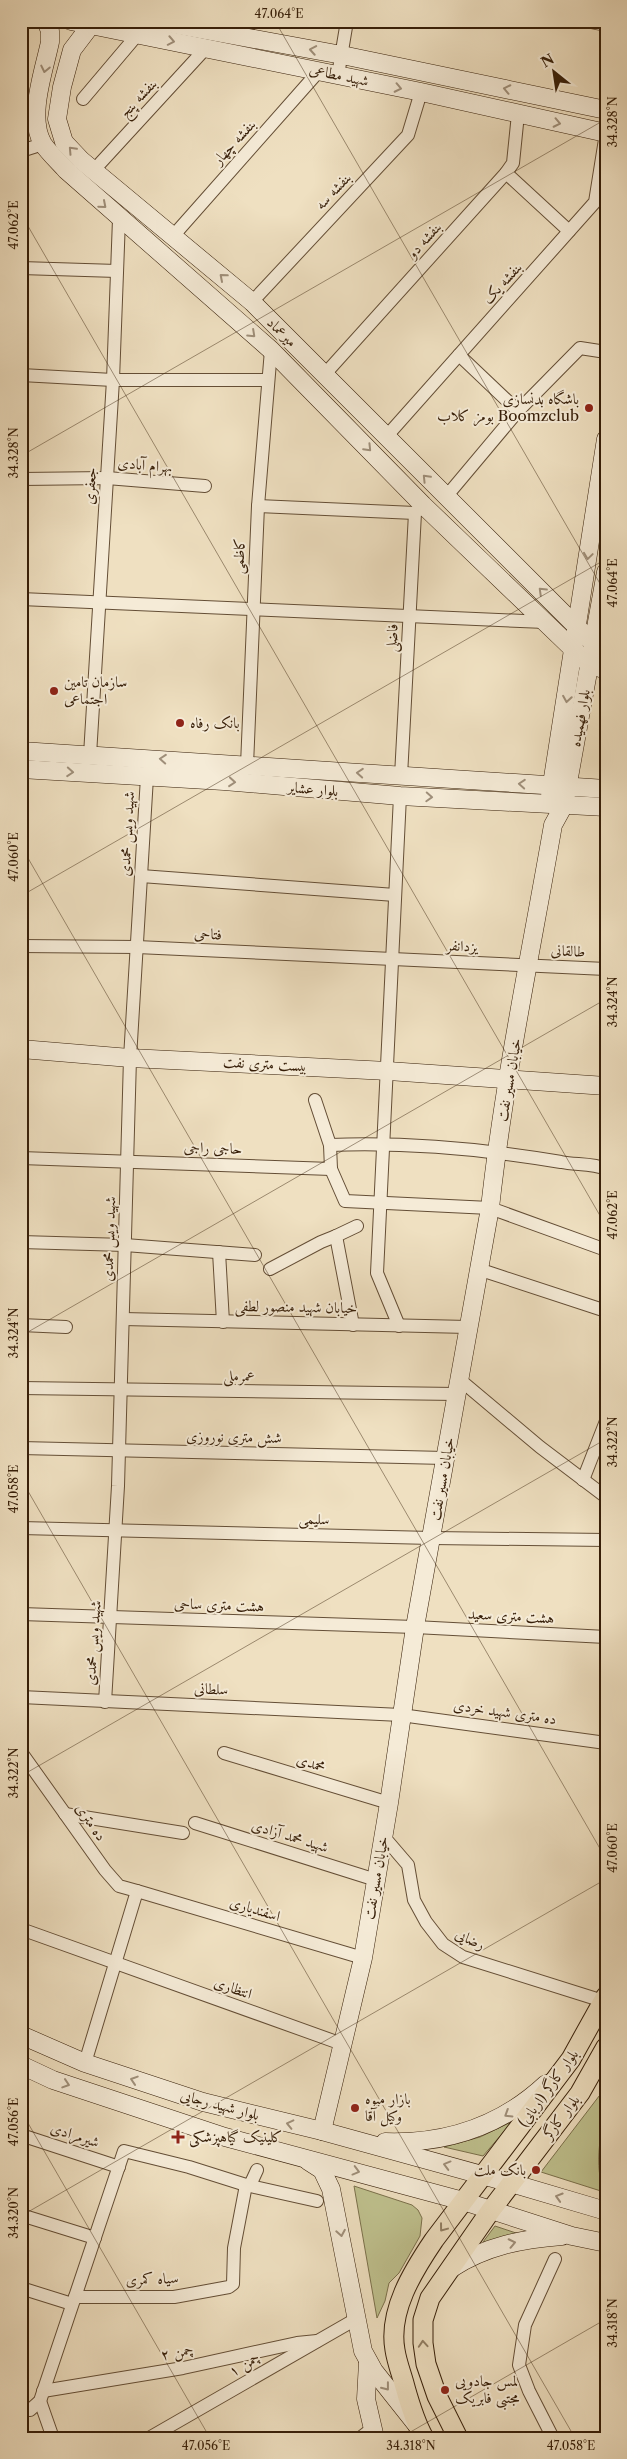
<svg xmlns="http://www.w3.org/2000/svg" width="627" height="2459" font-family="'Libre Caslon Text',Amiri,serif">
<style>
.green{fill:#bfc18e;stroke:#7a704b}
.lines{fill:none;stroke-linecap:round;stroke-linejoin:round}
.street-casing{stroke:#644e36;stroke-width:14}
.secondary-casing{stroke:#361e08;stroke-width:19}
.primary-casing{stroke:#361e08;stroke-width:21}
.street{stroke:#f5ebd7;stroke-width:12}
.secondary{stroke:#f5ebd7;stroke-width:18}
.primary{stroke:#efe0c1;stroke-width:19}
.oneway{stroke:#9f8f7a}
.oneway2{stroke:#927f64}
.ticks{fill:none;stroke:#361e08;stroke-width:1;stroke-opacity:0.45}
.poi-dot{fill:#8f2418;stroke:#f5ebd7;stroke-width:2}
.labels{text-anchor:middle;stroke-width:4;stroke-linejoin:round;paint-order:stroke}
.street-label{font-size:15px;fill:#361e08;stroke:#f5ebd7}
.poi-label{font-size:15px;fill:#361e08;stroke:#f5ebd7;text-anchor:start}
.neatline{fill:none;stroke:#361e08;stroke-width:2}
.ticks-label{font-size:12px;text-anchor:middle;fill:#361e08}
</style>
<rect width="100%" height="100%" fill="#efe0c1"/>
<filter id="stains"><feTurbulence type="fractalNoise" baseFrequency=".004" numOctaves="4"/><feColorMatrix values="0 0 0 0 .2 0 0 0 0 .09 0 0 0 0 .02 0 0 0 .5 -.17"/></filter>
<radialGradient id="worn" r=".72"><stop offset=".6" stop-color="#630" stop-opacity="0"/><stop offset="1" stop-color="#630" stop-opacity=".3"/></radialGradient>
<!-- green -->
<g class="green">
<path d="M606 2087C606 2126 591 2155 604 2192L541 2172Z"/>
<path d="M513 2121 483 2156 444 2147 480 2137Z"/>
<path d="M354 2186 412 2205 418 2210 422 2218 420 2236 399 2273 389 2283 385 2301 377 2318Z"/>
<path d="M495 2226 519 2234 483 2242Z"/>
</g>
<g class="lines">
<defs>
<g id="street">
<path d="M586 21 606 25"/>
<path d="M338 75 347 21"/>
<path d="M83 99 138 34"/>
<path d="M21 151 43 144"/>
<path d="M94 170 206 48"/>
<path d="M506 173 569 231"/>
<path d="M174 235 319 71"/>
<path d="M21 268 117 271"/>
<path d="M252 302 408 135 421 92"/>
<path d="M325 374 506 173 513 163 518 114"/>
<path d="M21 375 113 380H268"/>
<path d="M518 411 580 348 606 352"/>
<path d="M386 437 595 202 606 133"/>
<path d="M21 479 107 478 205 486"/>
<path d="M445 498 518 411 459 355"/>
<path d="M258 506 415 513"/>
<path d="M21 599 545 622"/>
<path d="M90 755 113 380 119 219"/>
<path d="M247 765 258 506 271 350"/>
<path d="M401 776 415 513 423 505"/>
<path d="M141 876 395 895"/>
<path d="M21 946 137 947 606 969"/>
<path d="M330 1145C408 1142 484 1149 561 1162 575 1165 593 1163 606 1169"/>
<path d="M21 1158 331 1169 330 1145 315 1100"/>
<path d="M331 1169 345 1201 490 1208 606 1250"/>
<path d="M21 1242 125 1245 255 1255"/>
<path d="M219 1252 223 1322"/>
<path d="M270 1269 321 1242 336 1236"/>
<path d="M478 1269 606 1311"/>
<path d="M123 1319 468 1327"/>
<path d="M21 1325 66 1327"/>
<path d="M353 1325 336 1236 357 1226"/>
<path d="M399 1326 377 1273 400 796"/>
<path d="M459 1379 540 1447 606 1497"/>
<path d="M21 1388 456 1394"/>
<path d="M21 1448 445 1458"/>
<path d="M583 1480 606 1421"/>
<path d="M21 1528 432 1538 606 1540"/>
<path d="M21 1614 415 1627 606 1637"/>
<path d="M21 1697 401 1715 606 1743"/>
<path d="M105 1702 118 1486 130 1058 147 777"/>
<path d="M21 1752 105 1870 119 1886 137 1891 85 2063"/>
<path d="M224 1753 389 1803"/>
<path d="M65 1814 183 1833"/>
<path d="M195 1823 376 1880"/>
<path d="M384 1837 408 1865 414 1900 426 1922 443 1944 463 1957 603 2001"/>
<path d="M137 1891 363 1958"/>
<path d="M21 1929 342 2044"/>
<path d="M21 2135 119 2167"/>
<path d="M21 2215 95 2238"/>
<path d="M21 2288 72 2304"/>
<path d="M75 2297H174L229 2287 233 2284 234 2248 246 2185 317 2201"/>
<path d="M43 2391 183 2368 297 2343 317 2341"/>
<path d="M40 2401 53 2438"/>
<path d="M21 2410H30L40 2401 124 2151 189 2167 246 2185 251 2183 257 2170"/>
<path d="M149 2438 356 2319"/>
<path d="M360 2438 373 2428"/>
<path d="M553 2438 529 2391 519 2365 525 2325 555 2259"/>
</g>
<g id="secondary">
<path d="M46 21 50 31V42C44 71 27 117 43 144 49 153 59 162 66 170L271 350 423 505 575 651 589 664 606 670"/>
<path d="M71 21 421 92 606 133"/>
<path d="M156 21 342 55 606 110"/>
<path d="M91 25 72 50 62 87 57 119 64 142 81 160 252 302 606 656"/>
<path d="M21 751 606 789"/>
<path d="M21 769 224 781 400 796 606 807"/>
<path d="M550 797 606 439"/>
<path d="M21 1049 130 1058 388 1071 606 1086"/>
<path d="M21 2035 85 2063 203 2102 322 2131 511 2183 606 2211"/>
<path d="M21 2065 53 2080 225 2137 463 2201 572 2236 606 2243"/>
<path d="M322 2131 363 1958 389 1803 415 1627 490 1208C504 1080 531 952 553 825L564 805 606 572"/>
<path d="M385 2142C446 2144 501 2126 546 2084"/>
<path d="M308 2161 322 2170 331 2189 363 2351 374 2371 416 2424"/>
<path d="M452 2268C486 2246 522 2239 562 2236"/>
<path d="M368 2362 366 2399 375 2438"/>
</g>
<g id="primary">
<path d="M424 2438C415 2422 410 2405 405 2387 402 2375 397 2363 395 2350 388 2311 413 2271 434 2240L571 2059 606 1996"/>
<path d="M458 2438 437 2396 426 2364 423 2343V2320L430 2298 491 2210 580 2093 606 2047"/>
</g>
</defs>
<!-- street casing -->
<use href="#street" class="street-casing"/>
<!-- secondary casing -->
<use href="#secondary" class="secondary-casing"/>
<!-- primary casing -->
<use href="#primary" class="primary-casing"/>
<!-- street -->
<use href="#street" class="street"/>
<!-- secondary -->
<use href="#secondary" class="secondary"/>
<!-- primary -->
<use href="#primary" class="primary"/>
</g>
<!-- one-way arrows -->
<defs><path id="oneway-chevron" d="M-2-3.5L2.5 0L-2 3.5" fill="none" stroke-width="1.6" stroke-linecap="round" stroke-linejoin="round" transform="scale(1.25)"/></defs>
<g class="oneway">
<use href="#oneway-chevron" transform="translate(171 41) rotate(11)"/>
<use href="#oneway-chevron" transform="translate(313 50) rotate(-170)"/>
<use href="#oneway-chevron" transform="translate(45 69) rotate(102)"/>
<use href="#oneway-chevron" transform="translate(398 88) rotate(12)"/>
<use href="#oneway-chevron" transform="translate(507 89) rotate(-168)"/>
<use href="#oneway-chevron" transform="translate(557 123) rotate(12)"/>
<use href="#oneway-chevron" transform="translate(72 150) rotate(-133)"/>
<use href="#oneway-chevron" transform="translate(103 205) rotate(41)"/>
<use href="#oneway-chevron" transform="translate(223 277) rotate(-139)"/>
<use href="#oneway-chevron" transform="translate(252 334) rotate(43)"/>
<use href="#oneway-chevron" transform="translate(368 448) rotate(46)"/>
<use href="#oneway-chevron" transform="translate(426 478) rotate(-134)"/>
<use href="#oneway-chevron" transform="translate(588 556) rotate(98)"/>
<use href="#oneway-chevron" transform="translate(542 591) rotate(-136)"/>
<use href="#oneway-chevron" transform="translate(567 699) rotate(99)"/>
<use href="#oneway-chevron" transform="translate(163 759) rotate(-176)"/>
<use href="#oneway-chevron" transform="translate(70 772) rotate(4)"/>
<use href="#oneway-chevron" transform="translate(360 773) rotate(-176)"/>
<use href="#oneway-chevron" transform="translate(232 782) rotate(5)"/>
<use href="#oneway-chevron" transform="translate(522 784) rotate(-176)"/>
<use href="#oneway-chevron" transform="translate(429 797) rotate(3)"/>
<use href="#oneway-chevron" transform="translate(134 2080) rotate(-162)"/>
<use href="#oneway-chevron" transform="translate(66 2084) rotate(18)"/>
<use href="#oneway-chevron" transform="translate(508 2114) rotate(148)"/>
<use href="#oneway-chevron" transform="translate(290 2124) rotate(-167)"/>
<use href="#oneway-chevron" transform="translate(447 2165) rotate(-165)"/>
<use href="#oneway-chevron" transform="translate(356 2171) rotate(15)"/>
<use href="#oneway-chevron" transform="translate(559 2197) rotate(-163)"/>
<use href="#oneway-chevron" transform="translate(341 2233) rotate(80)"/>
<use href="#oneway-chevron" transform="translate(512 2243) rotate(-12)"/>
<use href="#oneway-chevron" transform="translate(386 2387) rotate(52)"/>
</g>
<g class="oneway2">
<use href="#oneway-chevron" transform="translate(443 2228) rotate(127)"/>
<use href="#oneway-chevron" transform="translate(423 2344) rotate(-94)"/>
</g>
<!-- ticks -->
<path class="ticks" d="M275 21 606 594M21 214 606 1226M21 456 606 119M21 846 606 1859M21 896 606 559M21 1336 606 999M21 1479 575 2438M21 1776 606 1439M21 2111 210 2438M21 2216 606 1879M400 2438 606 2319"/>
<!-- markers -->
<g class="poi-dot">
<circle cx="589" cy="408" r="5"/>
<circle cx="54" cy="691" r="5"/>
<circle cx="180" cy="723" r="5"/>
<circle cx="355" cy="2108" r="5"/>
<path d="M175.5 2129.5h5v5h5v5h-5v5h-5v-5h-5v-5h5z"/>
<circle cx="536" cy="2170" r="5"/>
<circle cx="445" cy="2390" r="5"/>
</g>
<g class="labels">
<!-- street labels -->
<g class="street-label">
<text transform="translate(339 75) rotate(12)" y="5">شهید مطاعی</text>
<text transform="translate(138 98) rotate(-47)" y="5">بنفشه پنج</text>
<text transform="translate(234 142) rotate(-48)" y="5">بنفشه چهار</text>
<text transform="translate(333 191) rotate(-47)" y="5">بنفشه سه</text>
<text transform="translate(424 240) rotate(-48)" y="5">بنفشه دو</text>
<text transform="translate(502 283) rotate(-48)" y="5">بنفشه یک</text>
<text transform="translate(282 332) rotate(44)" y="5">میرعماد</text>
<text transform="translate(145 465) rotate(5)" y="5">بهرام آبادی</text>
<text transform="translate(90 486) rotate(-86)" y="5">جعفری</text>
<text transform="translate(239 556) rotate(-87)" y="5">کاظمی</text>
<text transform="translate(392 638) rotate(-87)" y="5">فاضلی</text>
<text transform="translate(580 718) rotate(-80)" y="5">بلوار فهمیده</text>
<text transform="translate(313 789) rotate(5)" y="5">بلوار عشایر</text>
<text transform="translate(127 834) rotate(-87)" y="5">شهید ویس محمدی</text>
<text transform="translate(208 934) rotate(3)" y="5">فتاحی</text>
<text transform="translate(462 946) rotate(3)" y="5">یزدانفر</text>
<text transform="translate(568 951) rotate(3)" y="5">طالقانی</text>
<text transform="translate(265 1064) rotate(3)" y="5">بیست متری نفت</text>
<text transform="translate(509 1080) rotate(-80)" y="5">خیابان مسیر نفت</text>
<text transform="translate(213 1148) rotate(2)" y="5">حاجی راجی</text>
<text transform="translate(109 1239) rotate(-88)" y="5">شهید ویس محمدی</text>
<text transform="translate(296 1307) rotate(1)" y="5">خیابان شهید منصور لطفی</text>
<text transform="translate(239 1376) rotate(1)" y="5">عمرملی</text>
<text transform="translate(234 1437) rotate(1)" y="5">شش متری نوروزی</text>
<text transform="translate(442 1479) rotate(-80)" y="5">خیابان مسیر نفت</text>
<text transform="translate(314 1519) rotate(2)" y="5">سلیمی</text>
<text transform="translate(219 1605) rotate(2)" y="5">هشت متری ساحی</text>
<text transform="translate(511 1616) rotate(3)" y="5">هشت متری سعید</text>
<text transform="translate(93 1643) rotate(-86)" y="5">شهید ویس محمدی</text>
<text transform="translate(211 1689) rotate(2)" y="5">سلطانی</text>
<text transform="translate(505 1712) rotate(8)" y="5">ده متری شهید خردی</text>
<text transform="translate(311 1763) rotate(17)" y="5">محمدی</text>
<text transform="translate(91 1822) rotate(55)" y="5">ده متری</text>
<text transform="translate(290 1836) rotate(17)" y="5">شهید محمد آزادی</text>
<text transform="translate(376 1878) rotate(-80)" y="5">خیابان مسیر نفت</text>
<text transform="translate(255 1909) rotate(17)" y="5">اسفندیاری</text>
<text transform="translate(470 1939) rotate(25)" y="5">رضایی</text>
<text transform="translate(233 1988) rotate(19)" y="5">انتظاری</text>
<text transform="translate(548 2088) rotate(-54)" y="5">بلوار کارگر (اربابی)</text>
<text transform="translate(220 2105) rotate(15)" y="5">بلوار شهید رجایی</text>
<text transform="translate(561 2117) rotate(-53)" y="5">بلوار کارگر</text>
<text transform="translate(75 2135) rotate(18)" y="5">شیرمرادی</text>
<text transform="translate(152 2279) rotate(-2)" y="5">سیاه کمری</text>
<text transform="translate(177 2352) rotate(-11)" y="5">چمن ۲</text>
<text transform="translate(244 2364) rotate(-31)" y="5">چمن ۱</text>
</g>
<!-- poi labels -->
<g class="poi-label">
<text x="579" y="404" text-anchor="end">باشگاه بدنسازی<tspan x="579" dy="17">بومز کلاب Boomzclub</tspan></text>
<text x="64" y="687">سازمان تامین<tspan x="64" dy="17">اجتماعی</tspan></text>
<text x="190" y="728">بانک رفاه</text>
<text x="365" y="2104">بازار میوه<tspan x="365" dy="17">وکیل آقا</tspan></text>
<text x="189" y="2142">کلینیک گیاهپزشکی</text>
<text x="526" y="2175" text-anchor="end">بانک ملت</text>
<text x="455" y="2386">لمس جادویی<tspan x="455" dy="17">مجتبی فابریک</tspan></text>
</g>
</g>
<!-- margin -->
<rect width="627" height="2459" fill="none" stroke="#efe0c1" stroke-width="55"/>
<!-- north arrow -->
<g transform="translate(554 72) rotate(330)" stroke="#f5ebd7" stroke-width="4" paint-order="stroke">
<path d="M0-4L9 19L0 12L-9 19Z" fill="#361e08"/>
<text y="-8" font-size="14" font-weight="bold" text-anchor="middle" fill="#361e08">N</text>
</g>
<rect x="28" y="28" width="572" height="2404" class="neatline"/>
<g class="ticks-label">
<text x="279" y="18">47.064°E</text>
<text transform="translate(613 122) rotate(-90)" y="4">34.328°N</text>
<text transform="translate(14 225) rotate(-90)" y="4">47.062°E</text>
<text transform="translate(14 453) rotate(-90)" y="4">34.328°N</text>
<text transform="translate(613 583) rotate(-90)" y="4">47.064°E</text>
<text transform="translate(14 857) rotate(-90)" y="4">47.060°E</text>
<text transform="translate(613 1002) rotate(-90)" y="4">34.324°N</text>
<text transform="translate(613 1215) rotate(-90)" y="4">47.062°E</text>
<text transform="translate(14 1333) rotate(-90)" y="4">34.324°N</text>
<text transform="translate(613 1442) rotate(-90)" y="4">34.322°N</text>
<text transform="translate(14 1489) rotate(-90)" y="4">47.058°E</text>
<text transform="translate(14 1773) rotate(-90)" y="4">34.322°N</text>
<text transform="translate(613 1848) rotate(-90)" y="4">47.060°E</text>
<text transform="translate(14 2122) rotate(-90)" y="4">47.056°E</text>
<text transform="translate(14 2213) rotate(-90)" y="4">34.320°N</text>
<text transform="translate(613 2323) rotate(-90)" y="4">34.318°N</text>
<text x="206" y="2450">47.056°E</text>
<text x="411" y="2450">34.318°N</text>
<text x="571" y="2450">47.058°E</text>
</g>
<rect width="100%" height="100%" filter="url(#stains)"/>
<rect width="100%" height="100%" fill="url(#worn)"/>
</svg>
